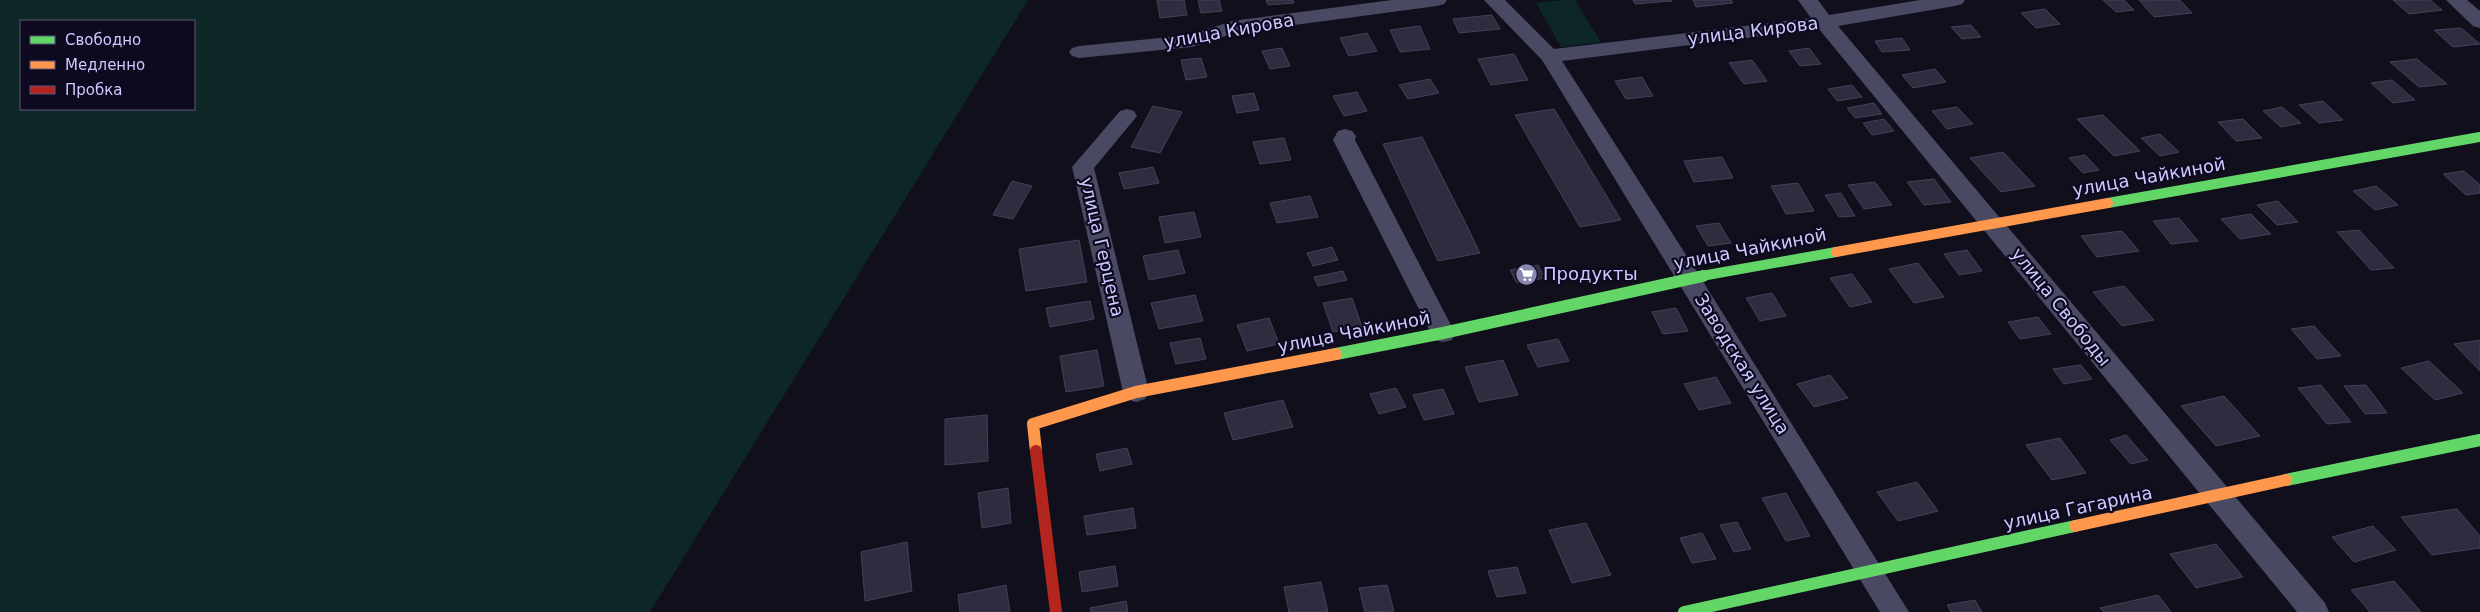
<svg xmlns="http://www.w3.org/2000/svg" width="2480" height="612" font-family="'DejaVu Sans',sans-serif">
<style>
.green{fill:#0d2626;fill-rule:evenodd}
.building{fill:#2e2c3e;stroke:#44405a}
.lines{fill:none;stroke-linecap:round;stroke-linejoin:round}
.street{fill:#494964;fill-rule:evenodd}
.fast-far1{stroke:#63d668;stroke-width:10}
.fast{stroke:#63d668;stroke-width:12}
.slow-far1{stroke:#ff974d;stroke-width:10}
.slow{stroke:#ff974d;stroke-width:12}
.jam{stroke:#b3261e;stroke-width:12}
.labels{text-anchor:middle;stroke-width:4.5;stroke-linejoin:round;paint-order:stroke}
.street-label{font-size:18px;fill:#cdc9ff;stroke:#0d0a20}
.poi-label{font-size:18px;fill:#cdc9ff;stroke:#0d0a20;text-anchor:start}
</style>
<rect width="100%" height="100%" fill="#100f1b"/>
<!-- green -->
<g class="green">
<path d="M0 0H1028L650 612H0ZM21 21H194V109H21Z"/>
<path d="M1563 0H1575L1601 42 1561 47 1536 3Z"/>
</g>
<!-- building -->
<g class="building">
<path d="M1157 0H1184L1187 15 1160 18Z"/>
<path d="M1198 0H1219L1222 11 1201 13Z"/>
<path d="M1266 0H1293L1294 3 1268 5Z"/>
<path d="M1633 0H1671L1672 1 1635 4Z"/>
<path d="M1693 0H1731L1733 3 1696 7Z"/>
<path d="M2103 0H2124L2134 10 2116 12Z"/>
<path d="M2139 0H2180L2192 13 2154 17Z"/>
<path d="M2393 0H2430L2442 10 2409 14Z"/>
<path d="M2045 9 2060 24 2036 28 2021 13Z"/>
<path d="M1492 15 1500 29 1459 33 1453 19Z"/>
<path d="M1971 25 1981 37 1962 39 1951 27Z"/>
<path d="M1420 26 1430 49 1400 52 1390 30Z"/>
<path d="M2461 28 2480 44 2453 47 2434 30Z"/>
<path d="M1367 33 1377 51 1349 56 1340 38Z"/>
<path d="M1902 38 1910 50 1882 52 1875 41Z"/>
<path d="M1282 48 1290 66 1270 69 1262 51Z"/>
<path d="M1809 48 1821 64 1800 66 1789 51Z"/>
<path d="M1514 54 1528 80 1491 85 1478 59Z"/>
<path d="M1201 58 1207 77 1186 80 1181 60Z"/>
<path d="M2417 59 2447 84 2419 87 2390 62Z"/>
<path d="M1752 60 1767 81 1744 84 1729 63Z"/>
<path d="M1935 69 1946 82 1913 88 1902 75Z"/>
<path d="M1642 77 1653 96 1626 99 1615 81Z"/>
<path d="M1430 79 1439 93 1408 99 1399 85Z"/>
<path d="M2392 80 2415 100 2393 103 2371 83Z"/>
<path d="M1852 85 1862 97 1837 101 1828 89Z"/>
<path d="M1357 92 1367 111 1344 116 1333 96Z"/>
<path d="M1254 93 1259 110 1237 113 1232 96Z"/>
<path d="M2323 101 2343 120 2319 123 2299 105Z"/>
<path d="M1874 103 1882 114 1855 118 1847 108Z"/>
<path d="M1153 106 1182 112 1160 153 1131 147Z"/>
<path d="M1957 107 1973 124 1947 129 1932 111Z"/>
<path d="M2282 107 2301 123 2281 127 2263 111Z"/>
<path d="M1554 109 1621 220 1580 227 1515 115Z"/>
<path d="M2103 115 2140 151 2114 156 2077 119Z"/>
<path d="M1884 119 1894 131 1872 135 1863 123Z"/>
<path d="M2243 119 2262 138 2236 141 2218 122Z"/>
<path d="M2160 134 2179 152 2160 156 2141 138Z"/>
<path d="M1422 137 1465 222 1480 253 1438 261 1383 144Z"/>
<path d="M1284 138 1291 160 1260 164 1253 142Z"/>
<path d="M2003 152 2035 186 2001 192 1970 158Z"/>
<path d="M2085 155 2099 170 2083 173 2069 158Z"/>
<path d="M1722 157 1733 178 1694 182 1684 161Z"/>
<path d="M1153 167 1159 183 1124 189 1119 173Z"/>
<path d="M2464 171 2480 185V193L2466 195 2443 174Z"/>
<path d="M1934 179 1951 202 1924 205 1907 182Z"/>
<path d="M1012 181 1032 186 1013 219 993 215Z"/>
<path d="M1875 182 1892 205 1864 209 1848 185Z"/>
<path d="M1798 183 1814 211 1786 214 1771 186Z"/>
<path d="M2376 186 2398 205 2375 210 2353 191Z"/>
<path d="M1841 193 1855 216 1839 217 1825 195Z"/>
<path d="M1310 196 1318 217 1277 223 1270 203Z"/>
<path d="M2278 201 2298 222 2277 225 2257 205Z"/>
<path d="M1194 212 1201 237 1165 243 1159 217Z"/>
<path d="M2251 214 2271 234 2240 239 2221 219Z"/>
<path d="M2179 218 2198 241 2171 244 2153 221Z"/>
<path d="M1719 223 1731 243 1708 246 1696 226Z"/>
<path d="M2359 230 2394 268 2371 270 2337 232Z"/>
<path d="M2122 231 2139 251 2097 257 2081 236Z"/>
<path d="M1079 240 1087 282 1026 291 1019 249Z"/>
<path d="M1332 247 1338 260 1313 266 1307 253Z"/>
<path d="M1178 250 1185 273 1149 280 1143 256Z"/>
<path d="M1967 250 1982 271 1959 275 1944 254Z"/>
<path d="M1918 263 1944 297 1914 303 1889 269Z"/>
<path d="M1538 265 1545 278 1517 283 1510 270Z"/>
<path d="M1343 271 1347 280 1318 286 1314 277Z"/>
<path d="M1852 274 1872 302 1850 307 1830 278Z"/>
<path d="M2124 286 2154 320 2122 326 2093 292Z"/>
<path d="M1772 293 1786 316 1760 321 1746 298Z"/>
<path d="M1195 295 1203 321 1159 329 1151 303Z"/>
<path d="M1352 298 1362 327 1333 332 1323 303Z"/>
<path d="M1090 301 1094 319 1050 327 1046 308Z"/>
<path d="M1676 308 1688 331 1663 334 1652 312Z"/>
<path d="M2038 317 2051 334 2020 339 2008 322Z"/>
<path d="M1269 318 1279 344 1247 351 1237 325Z"/>
<path d="M2314 326 2341 356 2317 359 2291 329Z"/>
<path d="M1200 338 1206 359 1176 364 1170 343Z"/>
<path d="M1558 339 1569 361 1538 367 1527 345Z"/>
<path d="M2480 340V371L2454 344Z"/>
<path d="M1097 350 1104 386 1066 392 1060 356Z"/>
<path d="M1503 360 1518 395 1479 402 1465 367Z"/>
<path d="M2429 361 2463 393 2435 400 2401 368Z"/>
<path d="M2081 365 2092 379 2064 384 2053 369Z"/>
<path d="M1830 375 1848 398 1814 407 1797 384Z"/>
<path d="M1716 377 1731 403 1699 410 1684 384Z"/>
<path d="M2321 385 2351 422 2327 424 2298 388Z"/>
<path d="M2366 385 2387 413 2365 414 2344 386Z"/>
<path d="M1396 388 1406 407 1379 414 1370 394Z"/>
<path d="M1443 389 1454 414 1424 420 1413 395Z"/>
<path d="M2224 396 2260 436 2216 446 2181 406Z"/>
<path d="M1283 400 1293 427 1233 440 1224 413Z"/>
<path d="M987 415 988 461 945 465V419Z"/>
<path d="M2126 435 2148 460 2131 464 2110 440Z"/>
<path d="M2060 438 2086 473 2052 480 2026 445Z"/>
<path d="M1127 448 1132 464 1100 471 1096 454Z"/>
<path d="M1917 482 1938 511 1898 521 1877 492Z"/>
<path d="M1008 488 1011 523 982 528 978 493Z"/>
<path d="M1786 493 1810 536 1786 541 1762 498Z"/>
<path d="M1133 508 1136 528 1087 535 1084 516Z"/>
<path d="M2457 509 2480 536V548L2432 555 2401 517Z"/>
<path d="M1737 522 1751 549 1734 552 1720 525Z"/>
<path d="M1586 523 1611 575 1572 583 1549 530Z"/>
<path d="M2373 526 2396 550 2354 562 2332 537Z"/>
<path d="M1702 533 1716 559 1692 563 1680 538Z"/>
<path d="M907 542 912 591 865 601 861 552Z"/>
<path d="M2216 544 2243 577 2196 588 2170 554Z"/>
<path d="M1115 566 1118 586 1082 592 1079 572Z"/>
<path d="M1517 567 1526 593 1497 597 1488 571Z"/>
<path d="M2394 581 2421 612H2370L2351 590Z"/>
<path d="M1321 582 1328 612H1289L1284 587Z"/>
<path d="M1006 585 1010 612H960L958 595Z"/>
<path d="M1387 585 1394 611 1365 612 1359 588Z"/>
<path d="M2158 595 2171 612H2104L2100 608Z"/>
<path d="M1975 600 1982 612H1951L1947 605Z"/>
<path d="M1126 601 1128 612H1091L1090 608Z"/>
</g>
<g class="lines">
<!-- street -->
<g class="street">
<path d="M1392 0H1447L1444 4 1437 6 1235 33 1192 47 1079 58 1072 56 1069 52 1072 48 1079 46 1190 35 1232 21Z"/>
<path d="M1484 0H1505L1554 49 1811 18 1798 0H1818L1829 15 1920 0H1965L1962 4 1955 6 1838 26 2325 603 2329 612H2297L1819 29 1562 61 1697 272 1909 612H1880L1542 60Z"/>
<path d="M2446 0H2467L2480 11V28L2473 26Z"/>
<path d="M1127 109 1134 111 1137 116 1094 168 1149 392 1145 399 1136 402 1127 399 1123 392 1072 167 1120 111Z"/>
<path d="M1345 129 1352 131 1356 136 1355 140 1455 333 1452 340 1443 342 1434 340 1431 333 1333 140 1338 131Z"/>
</g>
<!-- fast-far1 -->
<g class="fast-far1">
<path d="M2108 203 2480 137"/>
<path d="M1696 277 1836 252"/>
</g>
<!-- fast -->
<g class="fast">
<path d="M1336 354 1443 333 1703 276"/>
<path d="M2286 480 2480 440"/>
<path d="M1684 612 2075 526"/>
</g>
<!-- slow-far1 -->
<path class="slow-far1" d="M1836 252 2108 203"/>
<!-- slow -->
<g class="slow">
<path d="M1036 451 1033 424 1136 392 1336 354"/>
<path d="M2075 526 2286 480"/>
</g>
<!-- jam -->
<path class="jam" d="M1036 451 1056 612"/>
</g>
<!-- icons -->
<defs>
<symbol id="supermarket-disc" viewBox="-11 -11 22 22"><circle r="9.5" fill="#8b88af" stroke="#0d0a20"/><path d="M-6-5.5h2.5l.6 2H6L4.5 2H-2.5L-4.4-4H-6ZM-1.5 3.2a1.3 1.3 0 1 0 .1 0ZM3 3.2a1.3 1.3 0 1 0 .1 0Z" fill="#fff"/></symbol>
</defs>
<g fill-rule="evenodd">
<use href="#supermarket-disc" x="1514" y="262" width="25" height="25"/>
</g>
<g class="labels">
<!-- street labels -->
<g class="street-label">
<text transform="translate(1229 31) rotate(-10)" y="6">улица Кирова</text>
<text transform="translate(1753 31) rotate(-7)" y="6">улица Кирова</text>
<text transform="translate(2149 177) rotate(-10)" y="6">улица Чайкиной</text>
<text transform="translate(1102 247) rotate(77)" y="6">улица Герцена</text>
<text transform="translate(1750 249) rotate(-11)" y="6">улица Чайкиной</text>
<text transform="translate(2061 307) rotate(51)" y="6">улица Свободы</text>
<text transform="translate(1354 332) rotate(-11)" y="6">улица Чайкиной</text>
<text transform="translate(1742 364) rotate(58)" y="6">Заводская улица</text>
<text transform="translate(2078 508) rotate(-12)" y="6">улица Гагарина</text>
</g>
<!-- poi labels -->
<g class="poi-label">
<text x="1543" y="280">Продукты</text>
</g>
</g>
<!-- legend -->
<rect x="20" y="20" width="175" height="90" fill="#0d0a20" stroke="#5a5679"/>
<rect x="30" y="36" width="25" height="8" fill="#63d668" stroke="#5a5679"/>
<text x="65" y="45" font-size="15" fill="#cdc9ff">Свободно</text>
<rect x="30" y="61" width="25" height="8" fill="#ff974d" stroke="#5a5679"/>
<text x="65" y="70" font-size="15" fill="#cdc9ff">Медленно</text>
<rect x="30" y="86" width="25" height="8" fill="#b3261e" stroke="#5a5679"/>
<text x="65" y="95" font-size="15" fill="#cdc9ff">Пробка</text>
</svg>
